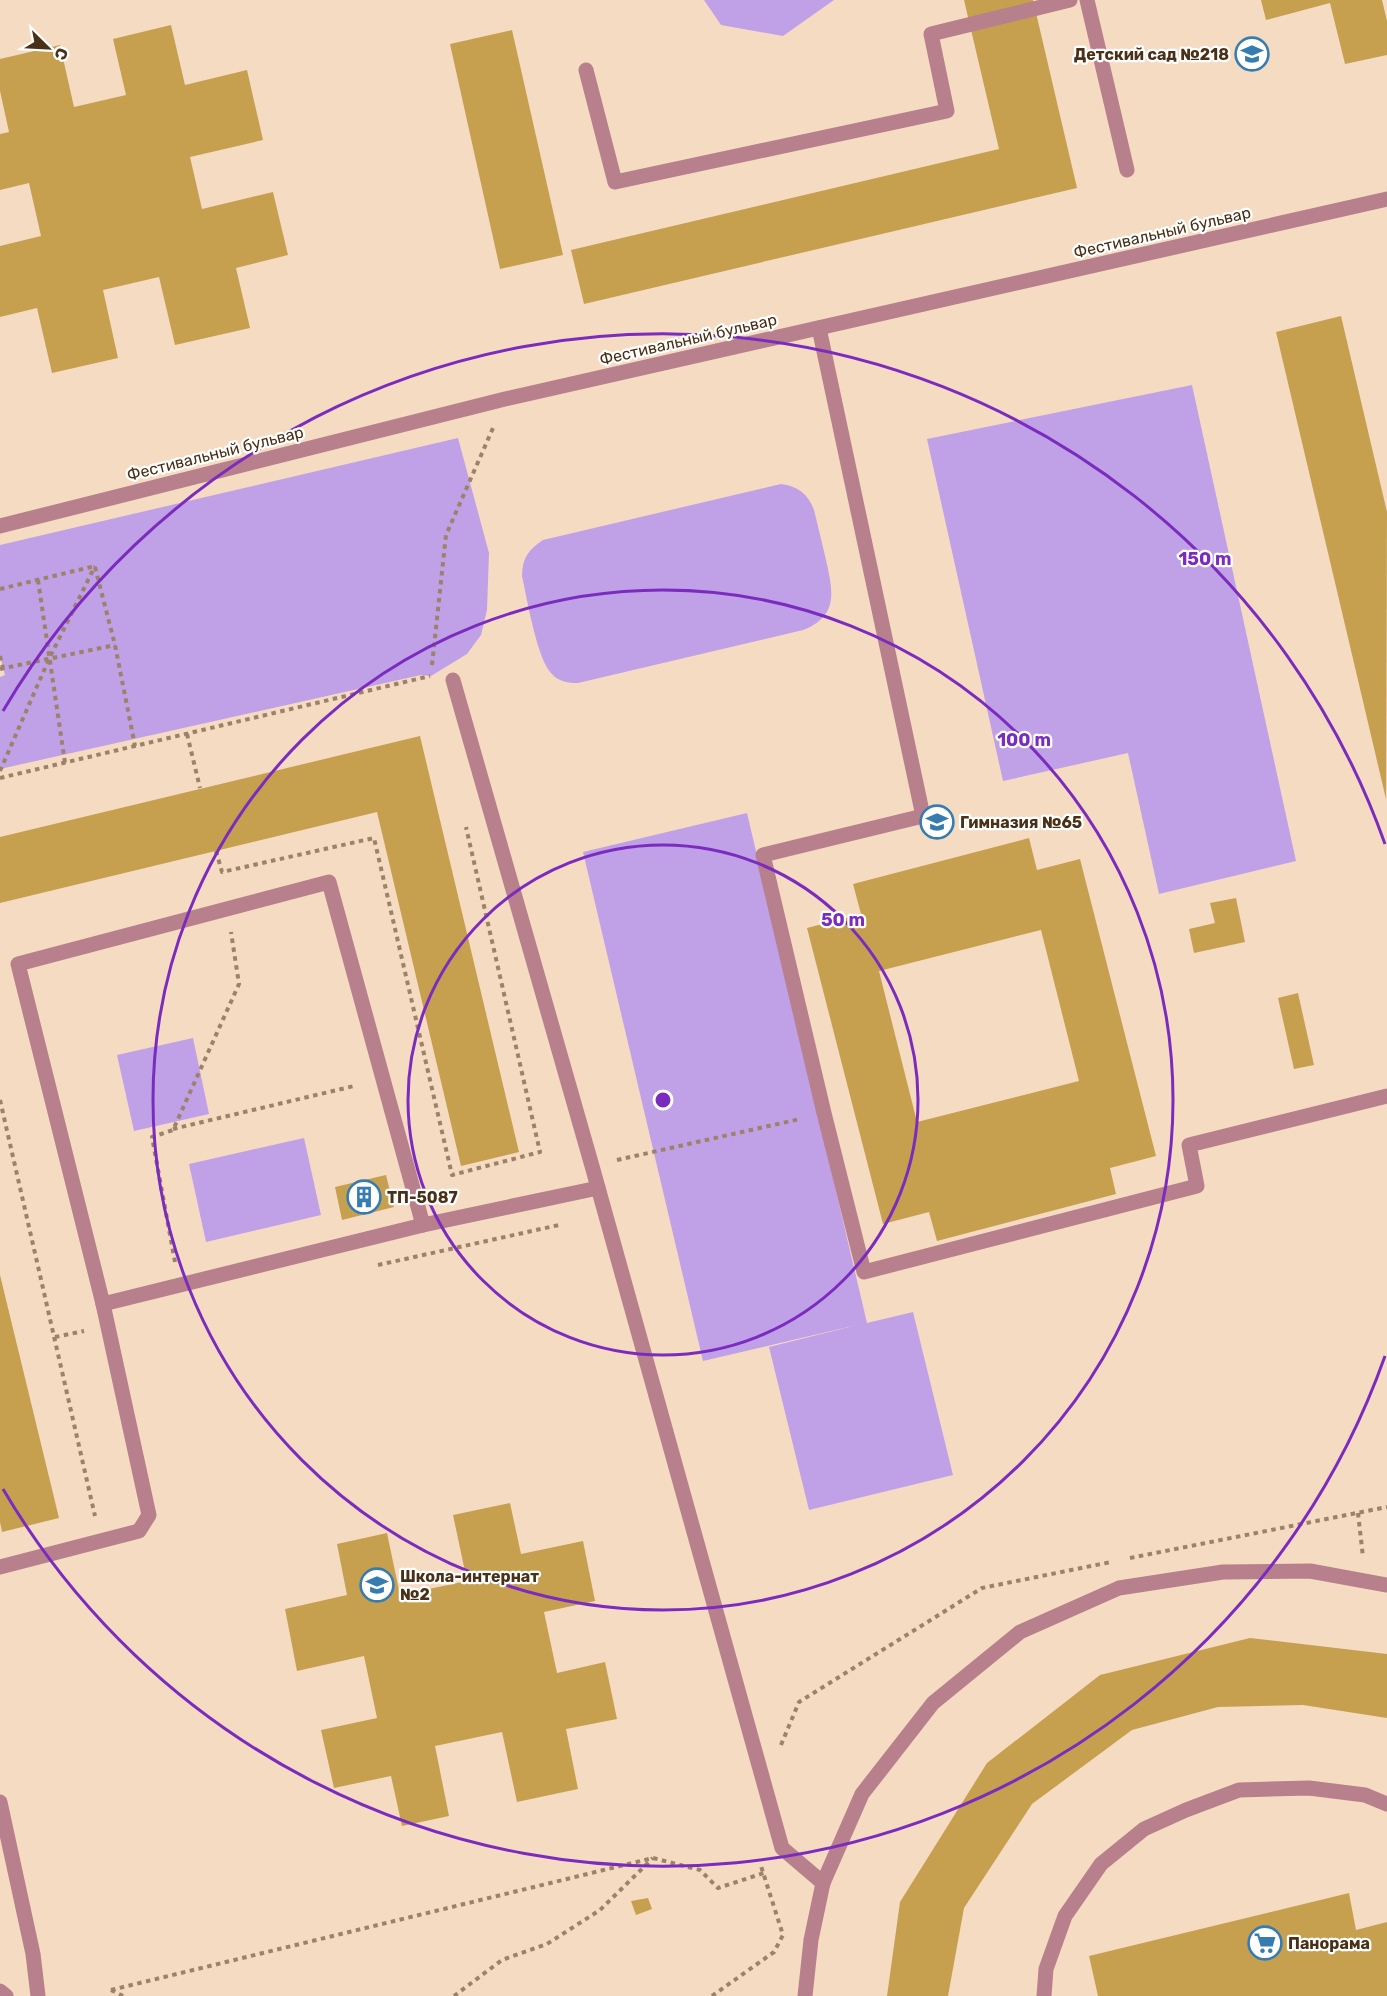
<svg xmlns="http://www.w3.org/2000/svg" width="1387" height="1996" font-family="Rubik,sans-serif">
<style>
.green{fill:#c0a0e7}
.building{fill:#c6a04f;fill-rule:evenodd}
.lines{fill:none;stroke-linecap:round;stroke-linejoin:round}
.path{stroke:#9c8269;stroke-width:4;stroke-dasharray:4.5 4.5;stroke-linecap:butt}
.minor{stroke:#b87f8c;stroke-width:15}
.ring{fill:none;stroke:#7b2cbf;stroke-width:3}
.labels{text-anchor:middle;stroke-width:4.5;stroke-linejoin:round;paint-order:stroke}
.poi-label{font-size:16px;font-weight:bold;fill:#493016;stroke:#fff;text-anchor:start}
.street-label{font-size:16px;fill:#493016;stroke:#fff}
.centre{fill:#7b2cbf;stroke:#fff;stroke-width:3}
.ring-label{font-size:18px;text-anchor:middle;font-weight:bold;fill:#7b2cbf;stroke:#fff;stroke-width:4.5;stroke-linejoin:round;paint-order:stroke}
</style>
<rect width="100%" height="100%" fill="#f6dbc3"/>
<!-- green -->
<g class="green">
<path d="M704 0H834L783 36 721 25Z"/>
<path d="M1192 385 1296 861 1159 894 1128 753 1003 781 927 439Z"/>
<path d="M458 438 489 553 487 610 481 635 467 654 431 676 421 675 0 769V677L5 675 0 656V545Z"/>
<path d="M781 484C798 486 808 494 814 510 818 526 822 543 826 560 833 591 839 616 803 630L578 683C568 683 559 682 552 674 537 660 527 598 522 576 522 558 529 549 543 540Z"/>
<path d="M747 813 867 1323 913 1312 953 1475 809 1510 769 1347 861 1324 703 1361 583 852Z"/>
<path d="M193 1038 209 1114 134 1131 117 1055Z"/>
<path d="M304 1138 321 1215 206 1242 189 1164Z"/>
</g>
<!-- building -->
<g class="building">
<path d="M964 0H1033L1077 188 584 304 571 250 999 149Z"/>
<path d="M1261 0H1382L1387 21V55L1345 64 1330 3 1266 20Z"/>
<path d="M171 25 185 85 247 70 263 140 190 157 202 209 273 192 288 255 236 268 250 328 175 345 159 277 103 290 118 358 52 373 37 308 0 317V246L41 236 29 183 0 190V134L9 132 0 91V59L60 45 74 107 126 95 113 39Z"/>
<path d="M512 30 563 255 500 269 450 44Z"/>
<path d="M1341 316 1387 512 1386 799 1276 332Z"/>
<path d="M420 736 519 1152 461 1166 377 812 0 903V837Z"/>
<path d="M1029 838 1037 870 1080 859 1156 1156 1110 1168 1116 1194 937 1241 929 1212 883 1224 807 928 861 914 853 884ZM1041 930 1079 1081 917 1122 879 971Z"/>
<path d="M1236 898 1245 942 1194 953 1189 929 1215 923 1210 903Z"/>
<path d="M1298 993 1314 1065 1294 1069 1278 998Z"/>
<path d="M386 1175 394 1207 342 1220 335 1187Z"/>
<path d="M0 1275 59 1518 2 1532 0 1522Z"/>
<path d="M510 1503 521 1554 583 1541 595 1601 544 1612 557 1673 605 1662 617 1719 566 1729 578 1789 517 1802 502 1732 435 1746 449 1816 402 1826 391 1776 334 1788 321 1730 377 1718 364 1656 297 1671 285 1609 347 1595 337 1544 387 1533 400 1595 467 1581 453 1515Z"/>
<path d="M1250 1638 1387 1654V1718L1303 1705 1218 1707 1132 1730 1032 1804 964 1908 948 1996H887L900 1902 987 1763 1100 1675Z"/>
<path d="M1349 1893 1356 1930 1387 1922V1996H1098L1089 1956Z"/>
<path d="M648 1898 652 1909 636 1915 631 1901Z"/>
</g>
<g class="lines">
<!-- path -->
<g class="path">
<path d="M95 567 115 645 135 746"/>
<path d="M38 580 65 763"/>
<path d="M0 589 95 566"/>
<path d="M0 656 3 668"/>
<path d="M432 665 446 535 493 428"/>
<path d="M0 669 115 645"/>
<path d="M187 734 200 788"/>
<path d="M0 771 49 659 95 566"/>
<path d="M0 778 430 676"/>
<path d="M216 851 222 872 374 838 452 1175 540 1152 466 827"/>
<path d="M0 1100 95 1516"/>
<path d="M173 1129 354 1086"/>
<path d="M617 1160 800 1119"/>
<path d="M175 1262 152 1137 173 1130 239 984 231 932"/>
<path d="M378 1265 559 1225"/>
<path d="M55 1337 84 1331"/>
<path d="M1358 1513 1363 1557"/>
<path d="M1130 1558 1387 1507"/>
<path d="M781 1745 799 1702 982 1588 1111 1562"/>
<path d="M111 1990 653 1858 700 1870 718 1888 764 1873"/>
<path d="M111 1990 123 1996"/>
<path d="M454 1996 502 1960 547 1944 600 1910 653 1858"/>
<path d="M712 1996 774 1952 783 1935 760 1863"/>
</g>
<!-- minor -->
<g class="minor">
<path d="M1087 0 1127 170"/>
<path d="M586 70 615 182 947 111 931 34 1070 0"/>
<path d="M819 328 923 816 763 855 824 1113 864 1272 1197 1186 1189 1145 1387 1096"/>
<path d="M0 526 505 399 1387 199"/>
<path d="M453 680 592 1166 782 1848 823 1883 811 1940 805 1996"/>
<path d="M103 1304 423 1225 598 1188"/>
<path d="M0 1567 139 1531 149 1515 103 1304 18 964 329 882 423 1225"/>
<path d="M0 1802 33 1954 38 1996"/>
<path d="M823 1883 862 1794 933 1703 1020 1632 1119 1588 1223 1572 1310 1571 1387 1585"/>
<path d="M0 1991 6 1996"/>
<path d="M1044 1996 1046 1969 1065 1916 1101 1864 1144 1829 1186 1810 1239 1790 1309 1788 1365 1795 1387 1804"/>
</g>
</g>
<!-- distance rings -->
<g class="ring">
<circle cx="663" cy="1100" r="255"/>
<circle cx="663" cy="1100" r="510"/>
<path d="M1385 1356A766 766 0 0 1 3 1489M3 711A766 766 0 0 1 1385 844"/>
</g>
<!-- icons -->
<defs>
<symbol id="school-ring" viewBox="-11 -11 22 22"><circle r="9.5" fill="#fff" stroke="#367cb1" stroke-width="1.5"/><path d="M0-5L7-2L0 1L-7-2ZM-4 1L0 2.5L4 1V4Q0 6-4 4Z" fill="#367cb1"/></symbol>
<symbol id="building-ring" viewBox="-11 -11 22 22"><circle r="9.5" fill="#fff" stroke="#367cb1" stroke-width="1.5"/><path d="M-4-6H4V6H1V3H-1V6H-4ZM-2.5-4.3h1.7v1.8h-1.7ZM.8-4.3h1.7v1.8H.8ZM-2.5-1h1.7V.8h-1.7ZM.8-1h1.7V.8H.8Z" fill="#367cb1"/></symbol>
<symbol id="supermarket-ring" viewBox="-11 -11 22 22"><circle r="9.5" fill="#fff" stroke="#367cb1" stroke-width="1.5"/><path d="M-6-5.5h2.5l.6 2H6L4.5 2H-2.5L-4.4-4H-6ZM-1.5 3.2a1.3 1.3 0 1 0 .1 0ZM3 3.2a1.3 1.3 0 1 0 .1 0Z" fill="#367cb1"/></symbol>
</defs>
<g fill-rule="evenodd">
<use href="#school-ring" x="1233" y="35" width="38" height="38"/>
<use href="#school-ring" x="918" y="803" width="38" height="38"/>
<use href="#building-ring" x="345" y="1178" width="38" height="38"/>
<use href="#school-ring" x="358" y="1566" width="38" height="38"/>
<use href="#supermarket-ring" x="1246" y="1924" width="38" height="38"/>
</g>
<g class="labels">
<!-- poi labels -->
<g class="poi-label">
<text x="1229" y="60" text-anchor="end">Детский сад №218</text>
<text x="960" y="828">Гимназия №65</text>
<text x="387" y="1203">ТП-5087</text>
<text x="400" y="1582">Школа-интернат<tspan x="400" dy="18">№2</tspan></text>
<text x="1288" y="1949">Панорама</text>
</g>
<!-- street labels -->
<g class="street-label">
<text transform="translate(1162 232) rotate(-13)" y="6">Фестивальный бульвар</text>
<text transform="translate(688 339) rotate(-13)" y="6">Фестивальный бульвар</text>
<text transform="translate(215 453) rotate(-14)" y="6">Фестивальный бульвар</text>
</g>
</g>
<circle cx="663" cy="1100" r="9" class="centre"/>
<g class="ring-label">
<text x="1205" y="565">150 m</text>
<text x="1024" y="746">100 m</text>
<text x="843" y="926">50 m</text>
</g>
<!-- north arrow -->
<g transform="translate(48 48) rotate(114)" stroke="#ffffff" stroke-width="4.5" paint-order="stroke">
<path d="M0-4.5L10 22L0 15L-10 22Z" fill="#493016"/>
<text y="-9" font-size="16" font-weight="bold" text-anchor="middle" fill="#493016">С</text>
</g>
</svg>
